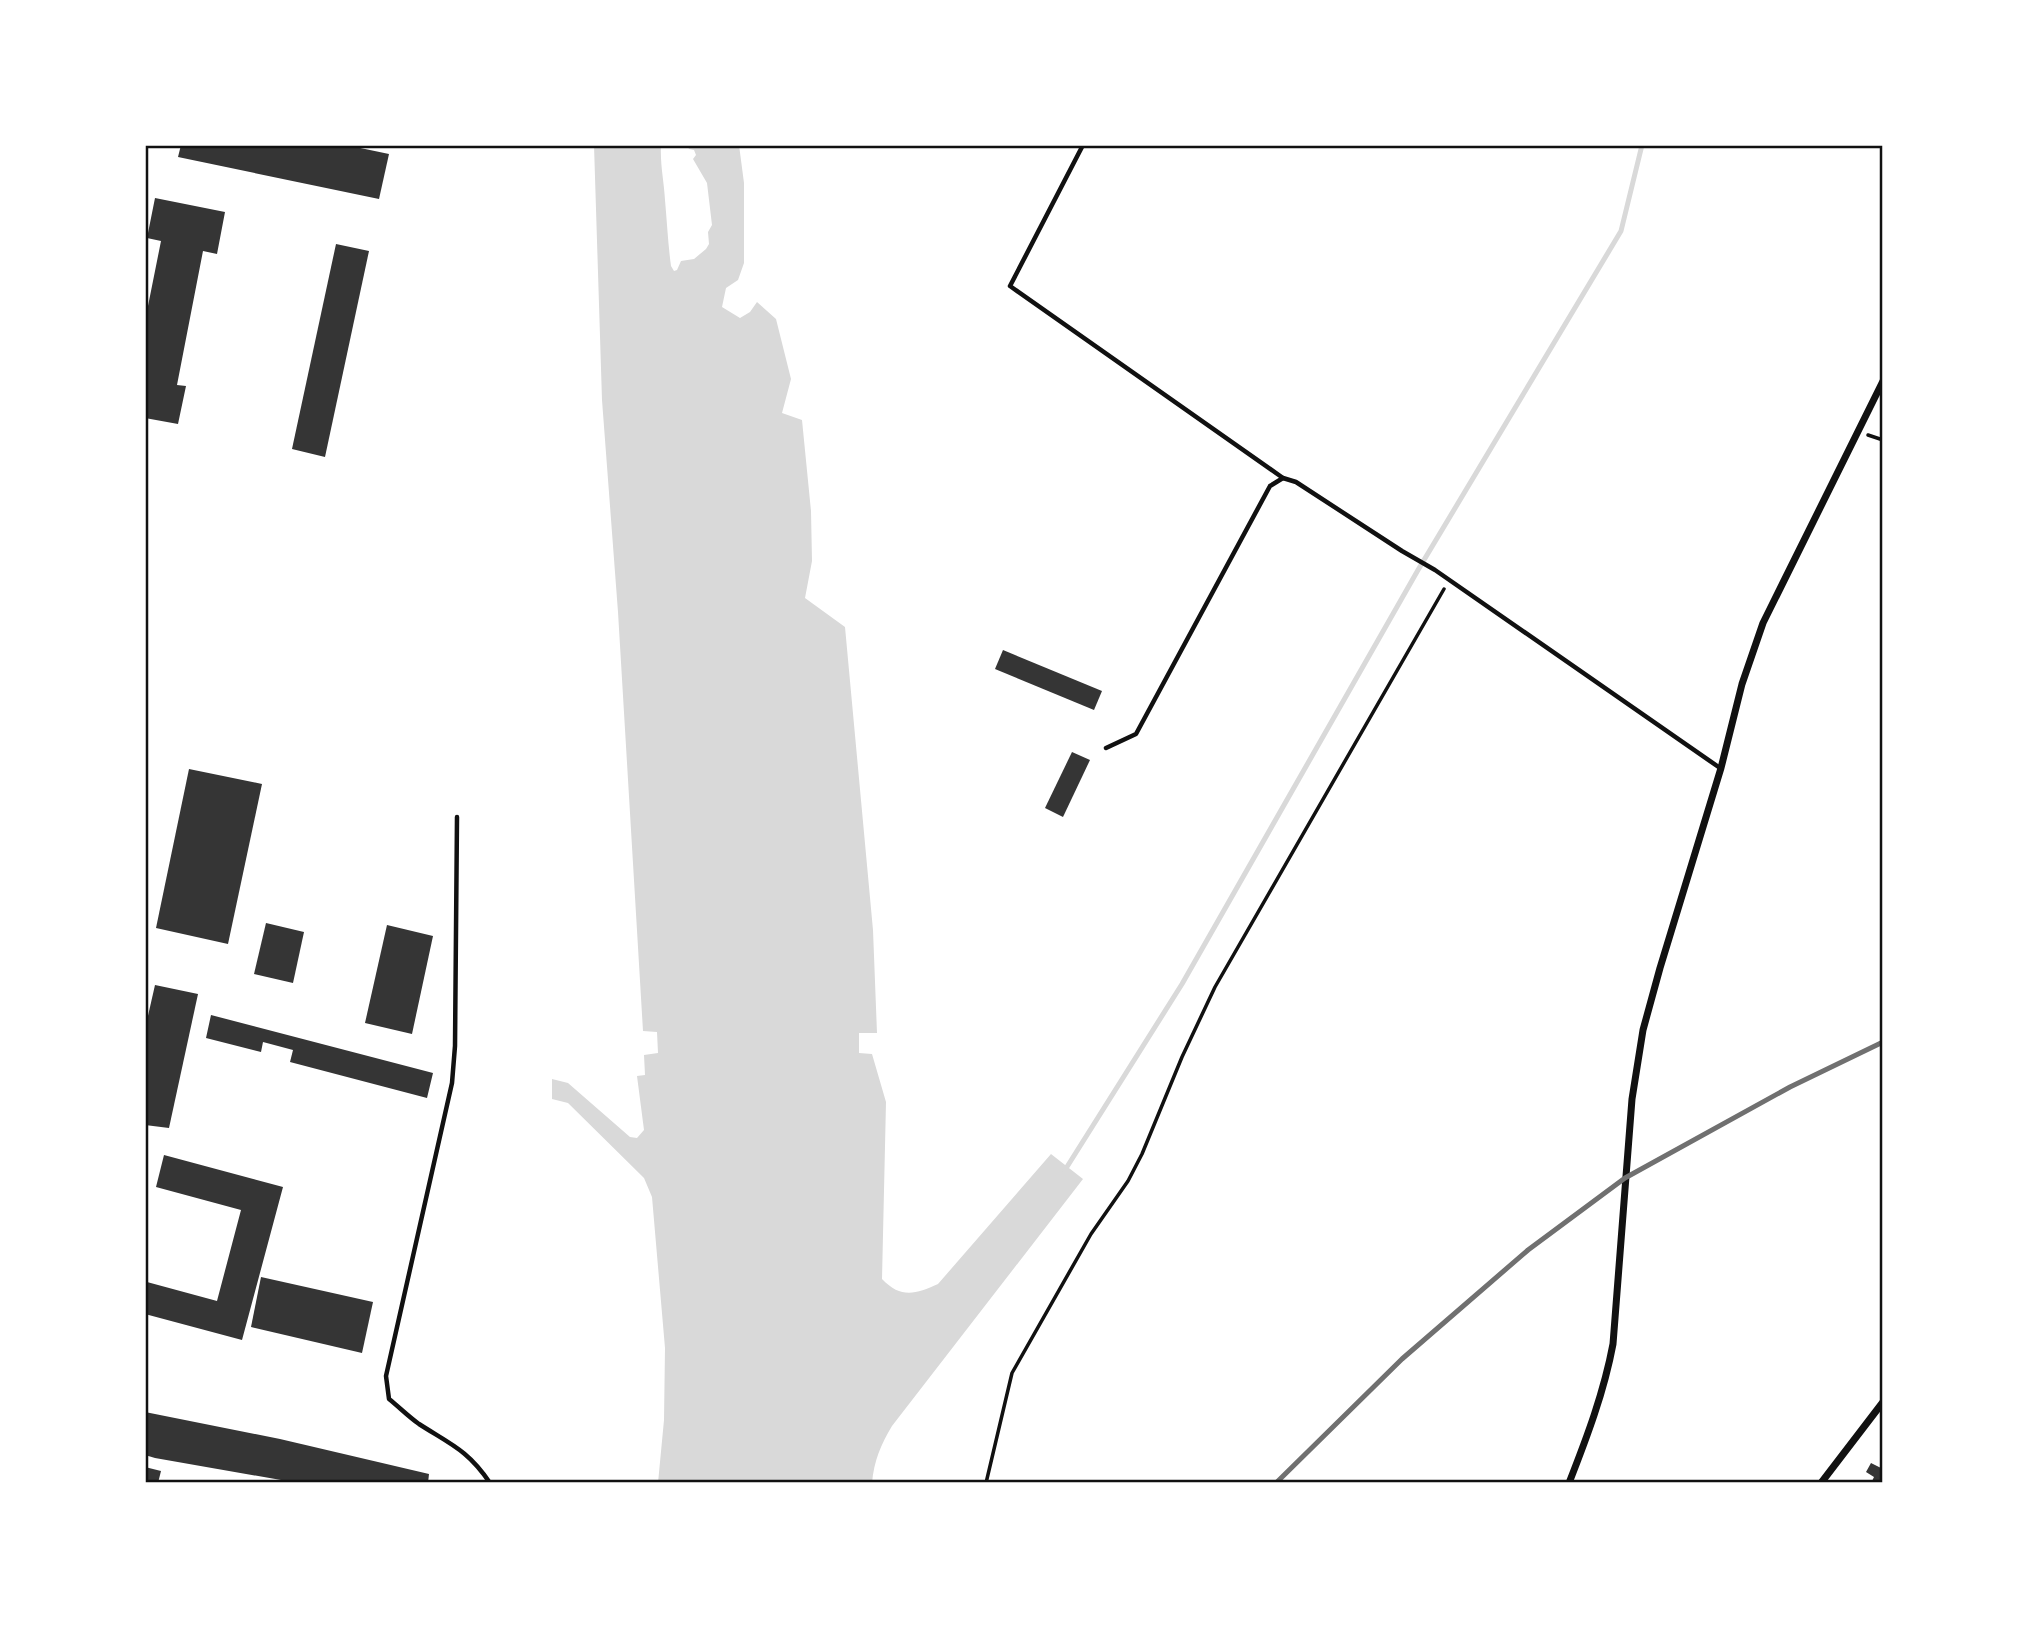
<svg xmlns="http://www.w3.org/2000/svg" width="2028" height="1628" font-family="'DejaVu Sans',sans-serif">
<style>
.water{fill:#d9d9d9}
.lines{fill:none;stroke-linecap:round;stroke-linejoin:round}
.stream{stroke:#d9d9d9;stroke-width:5}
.building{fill:#353535}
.path{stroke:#111;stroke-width:3.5}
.service{stroke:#111;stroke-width:4.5}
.minor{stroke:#111;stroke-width:7}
.rail{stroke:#707070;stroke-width:5}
.neatline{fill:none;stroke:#111;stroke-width:2.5}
</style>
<rect width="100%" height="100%" fill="#fff"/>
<!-- water -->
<path class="water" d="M594 145H661C660 165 664 181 665 200 667 222 668 244 671 266L674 271 677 270 681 261 694 259 706 249 709 244 708 232 712 225 707 183 693 159 696 155 694 150 689 149 687 145H739L744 183V263L738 280 726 288 722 307 740 318 750 312 757 302 776 319 791 379 782 413 802 420 811 511 812 561 805 598 845 627 873 930 877 1033H859V1053L872 1054 886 1102 882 1279C901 1299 916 1294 938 1284L1051 1154 1083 1179 892 1426C881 1444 874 1461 872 1483H658L664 1420 665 1348 652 1197 644 1178 568 1103 552 1099V1079L568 1083 630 1137 637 1138 644 1130 637 1076 645 1075 644 1055 658 1053 657 1032 643 1031 618 612 602 400Z"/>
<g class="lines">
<!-- stream -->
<path class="stream" d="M1065 1170 1182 984 1418 570 1621 231 1642 145"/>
</g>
<!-- building -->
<g class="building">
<path d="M181 145H346L389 154 379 199 178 157Z"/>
<path d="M155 198 225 212 217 254 203 251 177 385 186 386 178 424 145 418V321L161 241 147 238Z"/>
<path d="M336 244 369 251 325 457 292 449Z"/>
<path d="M1003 650 1102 691 1094 710 995 669Z"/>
<path d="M1072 752 1090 760 1063 817 1045 808Z"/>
<path d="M189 769 262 784 228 944 156 928Z"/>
<path d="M266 923 304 932 293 983 254 974Z"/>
<path d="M387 925 433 936 412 1034 365 1023Z"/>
<path d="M155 985 198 994 169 1128 145 1125V1029Z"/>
<path d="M211 1015 433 1073 427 1098 290 1062 293 1050 263 1042 261 1052 206 1038Z"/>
<path d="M164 1155 283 1187 242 1340 145 1314 147 1282 217 1301 241 1210 156 1187Z"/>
<path d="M261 1277 373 1302 362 1353 251 1327Z"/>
<path d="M145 1412 280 1439 429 1474 428 1483H298L155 1458 145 1455Z"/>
<path d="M1871 1463 1883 1469V1483H1871L1874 1477 1866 1472Z"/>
<path d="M145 1467 161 1471 158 1483H145Z"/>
</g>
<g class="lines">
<!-- path -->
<g class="path">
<path d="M1868 435 1883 440"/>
<path d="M986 1483 1012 1373 1091 1234 1128 1181 1142 1154 1182 1057 1215 987 1444 589"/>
</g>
<!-- service -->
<g class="service">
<path d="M1083 145 1010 286 1283 478"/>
<path d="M1106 748 1136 734 1270 486 1283 478 1296 482 1402 551 1435 570 1720 768"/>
<path d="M457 817 455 1046 452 1083 386 1376 389 1399C399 1407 409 1417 419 1424 450 1444 468 1450 490 1483"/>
</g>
<!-- minor -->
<g class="minor">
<path d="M1569 1483C1587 1437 1604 1392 1613 1344L1632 1099 1643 1030 1660 968 1721 768 1742 684 1763 623 1883 381"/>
<path d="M1821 1483 1883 1402"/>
</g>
<!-- rail -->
<path class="rail" d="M1276 1483 1402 1359 1528 1250 1625 1178 1790 1087 1883 1042"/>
</g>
<!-- border -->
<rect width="2028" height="1628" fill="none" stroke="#ffffff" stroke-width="294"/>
<rect x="147" y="147" width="1734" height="1334" class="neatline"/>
</svg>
